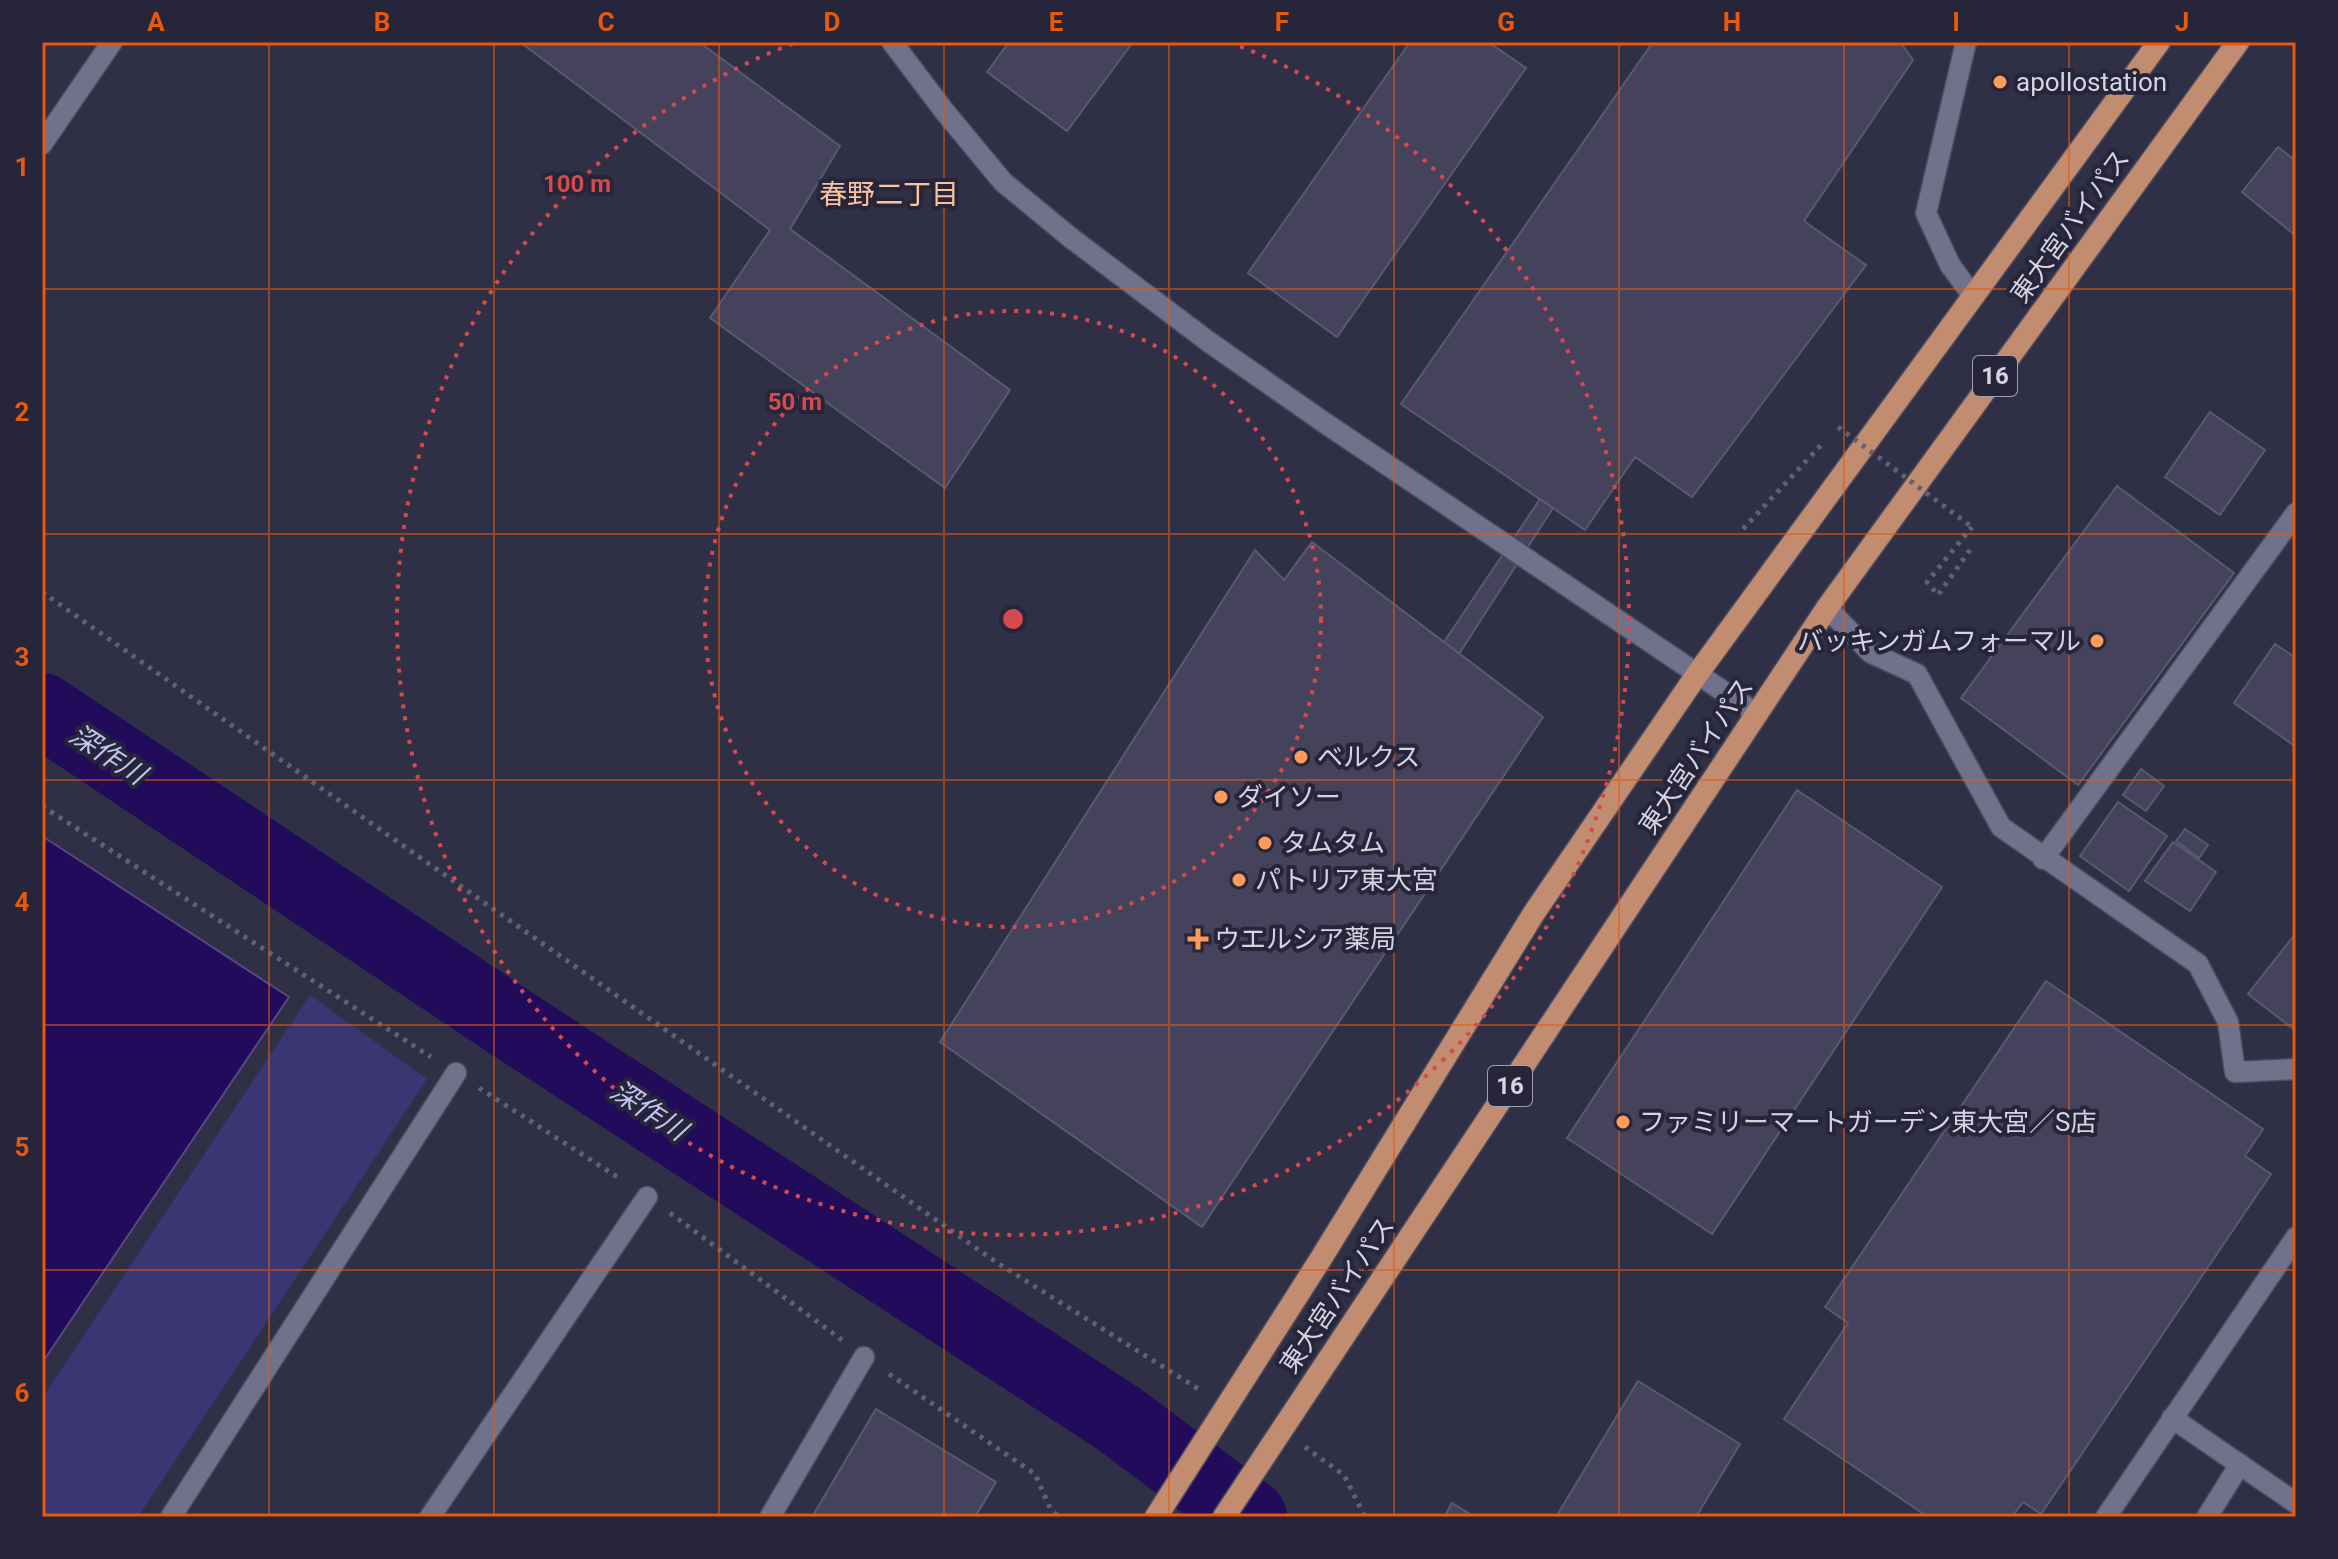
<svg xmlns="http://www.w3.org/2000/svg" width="2338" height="1559" font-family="Roboto,'Noto Sans JP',sans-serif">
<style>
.green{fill:#3c3573}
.water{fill:#210b5a;stroke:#574783;stroke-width:2}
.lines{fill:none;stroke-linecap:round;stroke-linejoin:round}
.river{stroke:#210b5a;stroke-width:74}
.building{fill:#44435b;stroke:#595971;stroke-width:2}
.service-casing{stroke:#4d4c5f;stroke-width:23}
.minor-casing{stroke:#4d4c5f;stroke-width:23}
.tertiary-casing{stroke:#4d4c5f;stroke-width:23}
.trunk-casing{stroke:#4d4c5f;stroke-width:25}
.path{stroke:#616175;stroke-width:5;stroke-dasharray:4 6;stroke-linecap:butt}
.service{stroke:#71718b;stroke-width:20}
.minor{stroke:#71718b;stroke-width:20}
.tertiary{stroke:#71718b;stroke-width:20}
.trunk{stroke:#c18c6f;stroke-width:22}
.path-bridge{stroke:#616175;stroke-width:5;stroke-dasharray:4 6;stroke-linecap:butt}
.grid{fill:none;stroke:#e8590c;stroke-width:2;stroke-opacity:0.55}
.ring{fill:none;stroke:#d64a4d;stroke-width:4;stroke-dasharray:4 8}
.poi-dot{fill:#fe9b59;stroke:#26253a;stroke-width:3}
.labels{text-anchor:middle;stroke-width:8;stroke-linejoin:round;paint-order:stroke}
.shield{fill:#26253a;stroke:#a0a0b0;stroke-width:2}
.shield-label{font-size:24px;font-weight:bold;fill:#d4d4e3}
.poi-label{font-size:26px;fill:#d4d4e3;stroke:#26253a;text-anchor:start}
.street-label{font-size:26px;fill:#d4d4e3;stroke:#26253a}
.neighbourhood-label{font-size:28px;fill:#fac29f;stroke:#26253a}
.water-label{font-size:28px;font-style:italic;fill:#c4c3f0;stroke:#26253a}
.centre{fill:#d64a4d;stroke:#26253a;stroke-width:4}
.ring-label{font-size:24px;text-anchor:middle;font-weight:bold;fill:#d64a4d;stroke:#26253a;stroke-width:8;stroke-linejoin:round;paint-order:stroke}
.neatline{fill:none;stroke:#e8590c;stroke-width:3}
.grid-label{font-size:26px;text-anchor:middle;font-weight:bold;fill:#e8590c}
</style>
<rect width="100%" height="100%" fill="#2f2f45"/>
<!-- green -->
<path class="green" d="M310 995 427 1079 138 1517H42V1398Z"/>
<!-- water -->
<path class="water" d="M42 836 289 997 42 1363Z"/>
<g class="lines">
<!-- river -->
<path class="river" d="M42 710 514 1025 1119 1419 1250 1517"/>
</g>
<!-- building -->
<g class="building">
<path d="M520 42H699L840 146 790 229 1010 390 945 488 710 318 770 230Z"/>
<path d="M1009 42H1133L1067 131 987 72Z"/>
<path d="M1410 42H1488L1526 68 1337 337 1248 273Z"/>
<path d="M1653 42H1900L1913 60 1804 221 1866 265 1692 497 1635 457 1585 530 1401 404Z"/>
<path d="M2278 147 2296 161V236L2242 192Z"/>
<path d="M2210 412 2265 450 2220 515 2165 477Z"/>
<path d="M2117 486 2234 573 2078 785 1961 698Z"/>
<path d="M1540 499 1553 508 1459 654 1444 642Z"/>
<path d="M1312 542 1543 717 1202 1227 940 1042 1255 550 1284 580Z"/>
<path d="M2275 644 2296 658V747L2234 703Z"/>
<path d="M2141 769 2164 786 2146 811 2123 795Z"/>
<path d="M1797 790 1942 887 1712 1234 1567 1138Z"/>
<path d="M2118 802 2167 836 2129 891 2080 856Z"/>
<path d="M2185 829 2208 845 2199 858 2176 841Z"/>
<path d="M2173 842 2216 872 2190 911 2145 881Z"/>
<path d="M2296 933V1031L2248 994Z"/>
<path d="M2046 981 2263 1129 2245 1156 2271 1174 2041 1514 2023 1502 2012 1517H1928L1784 1419 1848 1323 1825 1307Z"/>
<path d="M1638 1381 1740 1444 1696 1517H1556Z"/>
<path d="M876 1409 996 1482 975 1517H812Z"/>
<path d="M1452 1503 1475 1517H1444Z"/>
</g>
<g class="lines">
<defs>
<path id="service" d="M2207 1517 2240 1464"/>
<g id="minor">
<path d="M1966 42 1926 213 1950 265 1973 296"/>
<path d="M1827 608 1871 653 1917 674 2001 827 2198 964 2228 1022 2235 1072 2296 1069"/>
<path d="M2043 859 2296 513"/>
<path d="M2172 1418 2296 1503"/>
<path d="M171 1517 456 1073"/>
<path d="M430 1517 647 1197"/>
<path d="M770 1517 864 1357"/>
<path d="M2106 1517 2296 1237"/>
</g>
<g id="tertiary">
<path d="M892 42 945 112 1003 182 1071 238 1209 342 1322 421 1757 714"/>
<path d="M42 144 112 42"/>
</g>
<g id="trunk">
<path d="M1156 1517 1320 1260 1534 913 1698 673 2159 42"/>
<path d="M1224 1517 1827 608 2238 42"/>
</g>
</defs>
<!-- service casing -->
<use href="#service" class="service-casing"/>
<!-- minor casing -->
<use href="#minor" class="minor-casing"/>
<!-- tertiary casing -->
<use href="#tertiary" class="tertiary-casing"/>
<!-- trunk casing -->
<use href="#trunk" class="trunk-casing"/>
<!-- path -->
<g class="path">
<path d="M1743 529 1822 444"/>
<path d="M1970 550 1938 595 1927 582 1972 527"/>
<path d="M42 592 996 1262 1200 1390"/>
<path d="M42 806 431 1057"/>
<path d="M479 1088 622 1180"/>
<path d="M670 1213 842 1340"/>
<path d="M889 1374 1035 1474 1051 1510 1059 1517"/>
<path d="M1305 1447 1344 1475 1365 1517"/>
</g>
<!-- service -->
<use href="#service" class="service"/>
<!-- minor -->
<use href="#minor" class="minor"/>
<!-- tertiary -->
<use href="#tertiary" class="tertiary"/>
<!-- trunk -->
<use href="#trunk" class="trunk"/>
<!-- path-bridge -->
<path class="path-bridge" d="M1838 427 1972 527"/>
</g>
<!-- grid -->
<path class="grid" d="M269 42V1517M494 42V1517M719 42V1517M944 42V1517M1169 42V1517M1394 42V1517M1619 42V1517M1844 42V1517M2069 42V1517M42 289H2296M42 534H2296M42 780H2296M42 1025H2296M42 1270H2296"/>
<!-- distance rings -->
<g class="ring">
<circle cx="1013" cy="619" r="308"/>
<path d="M1229 42A616 616 0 1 1 797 42"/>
</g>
<!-- markers -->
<g class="poi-dot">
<circle cx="2000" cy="82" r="8"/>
<circle cx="2097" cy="641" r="8"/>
<circle cx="1301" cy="757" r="8"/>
<circle cx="1221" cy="797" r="8"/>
<circle cx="1265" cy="843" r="8"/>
<circle cx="1239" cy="880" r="8"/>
<path d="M1194 927h8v8h8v8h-8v8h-8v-8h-8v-8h8z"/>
<circle cx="1623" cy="1122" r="8"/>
</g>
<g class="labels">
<!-- shield labels -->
<g class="shield">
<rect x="1973" y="356" width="44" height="40" rx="6"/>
<rect x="1488" y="1066" width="44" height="40" rx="6"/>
</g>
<g class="shield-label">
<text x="1995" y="384">16</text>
<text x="1510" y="1094">16</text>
</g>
<!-- poi labels -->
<g class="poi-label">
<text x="2016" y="91">apollostation</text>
<text x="2081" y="650" text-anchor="end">バッキンガムフォーマル</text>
<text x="1317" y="766">ベルクス</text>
<text x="1237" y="806">ダイソー</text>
<text x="1281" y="852">タムタム</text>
<text x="1255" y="889">パトリア東大宮</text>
<text x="1214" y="948">ウエルシア薬局</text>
<text x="1639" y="1131">ファミリーマートガーデン東大宮／S店</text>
</g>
<!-- street labels -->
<g class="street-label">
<text transform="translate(2070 226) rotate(-54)" y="9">東大宮バイパス</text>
<text transform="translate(1696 756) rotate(-56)" y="9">東大宮バイパス</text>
<text transform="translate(1337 1295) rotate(-56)" y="9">東大宮バイパス</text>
</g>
<!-- neighbourhood labels -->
<g class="neighbourhood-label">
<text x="889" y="204">春野二丁目</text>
</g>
<!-- water labels -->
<g class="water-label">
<text transform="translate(108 754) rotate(33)" y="10">深作川</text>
<text transform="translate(649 1110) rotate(33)" y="10">深作川</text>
</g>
</g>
<circle cx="1013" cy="619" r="12" class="centre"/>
<g class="ring-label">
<text x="577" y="192">100 m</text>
<text x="795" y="410">50 m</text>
</g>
<!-- border -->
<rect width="2338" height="1559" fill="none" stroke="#26253a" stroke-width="88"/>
<rect x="44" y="44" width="2250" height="1471" class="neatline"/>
<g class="grid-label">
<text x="156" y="31">A</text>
<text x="382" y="31">B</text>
<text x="606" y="31">C</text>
<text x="832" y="31">D</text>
<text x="1056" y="31">E</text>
<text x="1282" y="31">F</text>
<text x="1506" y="31">G</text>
<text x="1732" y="31">H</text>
<text x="1956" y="31">I</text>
<text x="2182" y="31">J</text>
<text x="22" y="176">1</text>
<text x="22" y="421">2</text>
<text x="22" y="666">3</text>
<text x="22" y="911">4</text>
<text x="22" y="1156">5</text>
<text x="22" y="1402">6</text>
</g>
</svg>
